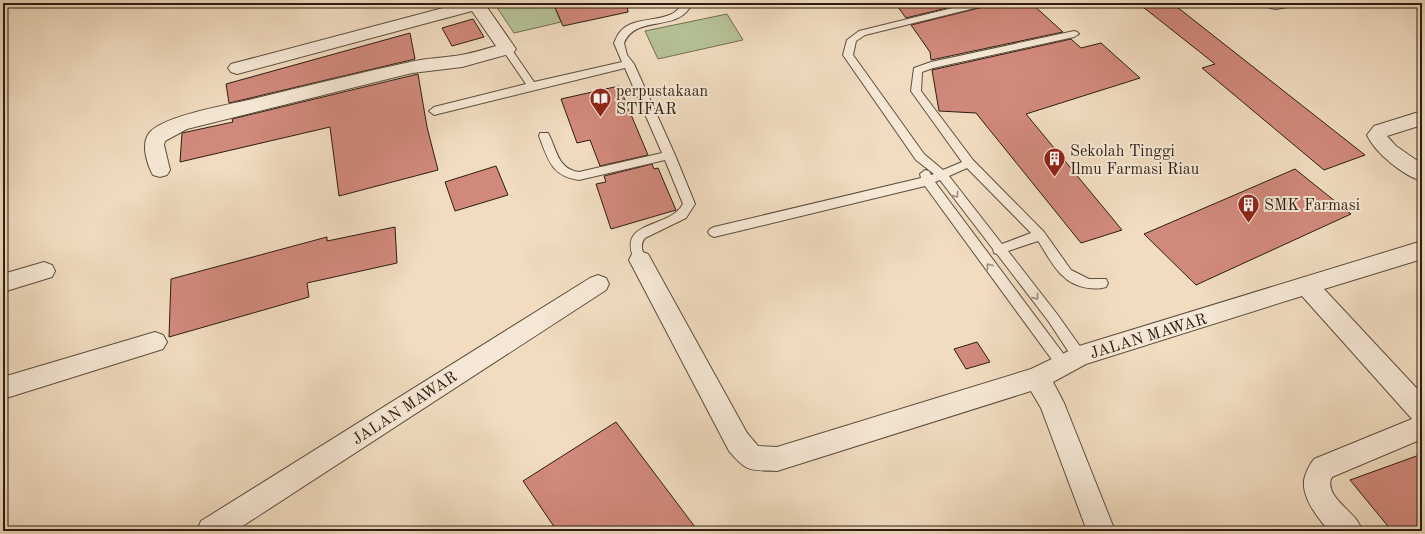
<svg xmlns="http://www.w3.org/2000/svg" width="1425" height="534" font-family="'Old Standard TT',serif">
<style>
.green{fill:#b6c196;stroke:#716f54}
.building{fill:#d1897b;stroke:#2c1d12}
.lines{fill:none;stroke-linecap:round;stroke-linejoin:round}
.service-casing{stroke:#5d4d3e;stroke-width:2}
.minor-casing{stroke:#5d4d3e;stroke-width:2}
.service{fill:#f6e8d6;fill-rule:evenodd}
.minor{fill:#f6e8d6;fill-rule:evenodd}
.oneway{stroke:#9b8d7e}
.labels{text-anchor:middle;stroke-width:4;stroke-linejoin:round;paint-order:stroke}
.poi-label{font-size:16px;fill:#2c1d12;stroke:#f6e8d6;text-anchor:start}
.street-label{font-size:16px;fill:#2c1d12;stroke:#f6e8d6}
</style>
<rect width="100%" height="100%" fill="#f1dcc0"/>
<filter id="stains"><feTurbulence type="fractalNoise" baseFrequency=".005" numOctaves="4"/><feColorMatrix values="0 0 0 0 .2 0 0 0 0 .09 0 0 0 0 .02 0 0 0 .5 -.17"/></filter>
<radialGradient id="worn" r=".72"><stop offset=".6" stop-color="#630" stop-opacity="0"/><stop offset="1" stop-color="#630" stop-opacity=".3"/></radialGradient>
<!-- green -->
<g class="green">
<path d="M494 3H553L561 22 514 33Z"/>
<path d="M727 14 743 40 658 59 645 31Z"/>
</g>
<!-- building -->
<g class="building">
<path d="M553 3H627L628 12 563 26Z"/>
<path d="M895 3H967L906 18Z"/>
<path d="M990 3H1031L1063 32 931 60 930 52 911 25 987 6Z"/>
<path d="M1138 3H1172L1365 155 1324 170 1202 68 1215 64Z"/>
<path d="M473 19 484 37 452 46 442 28Z"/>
<path d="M410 33 415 59 229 103 226 84Z"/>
<path d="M1071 39 1081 48 1101 43 1140 78 1026 114 1122 230 1081 243 976 113 939 111 932 70Z"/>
<path d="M418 74 427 127 438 170 339 196 330 127 180 162 182 133 233 122 232 119Z"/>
<path d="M619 86 648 155 600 166 590 140 577 143 561 99Z"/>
<path d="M652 164 654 169 658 168 676 210 611 229 596 184 606 182 604 176Z"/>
<path d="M496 166 508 195 455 211 445 182Z"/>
<path d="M1295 169 1351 214 1196 285 1144 234Z"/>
<path d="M395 227 397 263 307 283 309 297 169 337 171 279 327 237V241Z"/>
<path d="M977 342 990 362 966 369 954 349Z"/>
<path d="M616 422 698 531H557L523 481Z"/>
<path d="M1422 454V531H1392L1350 480Z"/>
</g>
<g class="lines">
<defs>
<g id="service">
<path d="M682 3H692C679 34 637 13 624 43L627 55 634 64 675 155 695 204 686 218 645 238C639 245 643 252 646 260L644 263 640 265 636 263C613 219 669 230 683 204L665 160 579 180C551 176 548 159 539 136L540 133H548C557 149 557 169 579 172L662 153 625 68 434 115 429 111 434 107 526 84 502 49 507 46 510 47 534 82 622 62 614 43C616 39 617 35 620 32 635 13 673 26 682 3Z"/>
<path d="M973 3H989L987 5 865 35 856 41 853 55 924 154 943 170 962 162 911 91 914 68 931 62 1074 31 1077 32 1079 34 1074 37 933 68 922 72 921 91 973 160 1044 232 1071 270 1089 279H1106L1108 283 1106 287C1092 291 1074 287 1063 276 1054 269 1045 251 1038 241L1008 251 1057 314 1084 352 1086 356 1084 360 1079 362 1074 360 1049 322 997 254 994 253 993 249 940 180 935 182 1068 360 1070 364 1068 368 1063 370 1058 368 925 186 714 237 710 235 708 232 710 229 714 227 921 178 920 174 925 170 929 171 931 175 934 174 916 160 843 55 847 40 859 31ZM967 168 1031 233 1002 244 949 176Z"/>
</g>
<g id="minor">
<path d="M462 3H484L516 49 513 53 462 67 412 73 187 129 165 141 164 145 170 170 167 175 160 177 153 175C147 164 140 143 150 132 165 116 222 106 244 101 299 88 354 74 410 62 426 58 444 58 461 55 473 53 485 49 496 46L472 11 237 74 231 72 228 68 231 64Z"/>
<path d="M1268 3H1289L1287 7 1276 9 1270 8Z"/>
<path d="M1422 111V125L1387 136 1396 146 1422 164V181C1404 176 1375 153 1367 135L1374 126Z"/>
<path d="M1422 241V259L1324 289 1422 394V439L1332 477C1323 494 1351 510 1358 522 1360 525 1361 528 1362 531H1329C1318 518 1299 495 1305 476 1307 470 1310 464 1314 459L1412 419 1302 296 1086 364 1053 382 1064 403 1115 531H1087L1041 408 1031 391 777 471C749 470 747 472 729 451L629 260 632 254 640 251 648 254 747 433 758 446 777 447 1031 369 1079 346Z"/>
<path d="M44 262 52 265 55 271 52 277 3 292V274Z"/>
<path d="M598 275 606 278 609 284 606 290 235 531H197L201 521 590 278Z"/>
<path d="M155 332 163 335 167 342 163 349 3 399V377Z"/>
</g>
</defs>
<!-- service casing -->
<use href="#service" class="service-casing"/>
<!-- minor casing -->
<use href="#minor" class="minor-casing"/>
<!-- service -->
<use href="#service" class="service"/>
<!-- minor -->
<use href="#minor" class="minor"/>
</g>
<!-- one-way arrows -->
<defs><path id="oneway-chevron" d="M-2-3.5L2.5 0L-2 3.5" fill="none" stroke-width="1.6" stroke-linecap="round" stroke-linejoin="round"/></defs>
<g class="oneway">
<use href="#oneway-chevron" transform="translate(956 195) rotate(53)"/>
<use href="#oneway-chevron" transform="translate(989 266) rotate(-127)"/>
<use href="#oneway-chevron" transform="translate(1036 297) rotate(51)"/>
</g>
<!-- icons -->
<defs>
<symbol id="library-pin" viewBox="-11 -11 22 30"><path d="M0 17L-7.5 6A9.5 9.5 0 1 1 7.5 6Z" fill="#8f2418" stroke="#f6e8d6"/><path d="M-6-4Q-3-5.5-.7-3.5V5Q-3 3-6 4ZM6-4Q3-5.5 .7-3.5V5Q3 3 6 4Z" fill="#fff"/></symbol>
<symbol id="building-pin" viewBox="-11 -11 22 30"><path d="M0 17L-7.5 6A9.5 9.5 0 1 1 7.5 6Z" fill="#8f2418" stroke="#f6e8d6"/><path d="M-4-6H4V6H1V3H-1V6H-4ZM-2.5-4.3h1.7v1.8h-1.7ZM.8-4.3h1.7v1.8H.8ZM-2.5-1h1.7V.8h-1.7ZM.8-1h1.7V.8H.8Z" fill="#fff"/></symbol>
</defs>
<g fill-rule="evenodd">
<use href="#library-pin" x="588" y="86" width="25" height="34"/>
<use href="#building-pin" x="1042" y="146" width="25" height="34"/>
<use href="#building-pin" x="1236" y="192" width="25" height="34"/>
</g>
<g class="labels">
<!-- poi labels -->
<g class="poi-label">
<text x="616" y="96">perpustakaan<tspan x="616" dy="18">STIFAR</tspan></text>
<text x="1070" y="156">Sekolah Tinggi<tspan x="1070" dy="18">Ilmu Farmasi Riau</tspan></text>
<text x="1264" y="210">SMK Farmasi</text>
</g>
<!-- street labels -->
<g class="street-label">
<text transform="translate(1148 335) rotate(-17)" y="6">JALAN MAWAR</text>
<text transform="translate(404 407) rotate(-33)" y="6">JALAN MAWAR</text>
</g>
</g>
<!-- margin -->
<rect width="1425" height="534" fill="none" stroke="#f1dcc0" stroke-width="16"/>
<rect x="4" y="4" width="1417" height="526" fill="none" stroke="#2c1d12" stroke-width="2"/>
<rect x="8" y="8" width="1409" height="518" fill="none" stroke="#2c1d12"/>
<rect width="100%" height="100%" filter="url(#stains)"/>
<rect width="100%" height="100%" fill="url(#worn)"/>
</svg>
